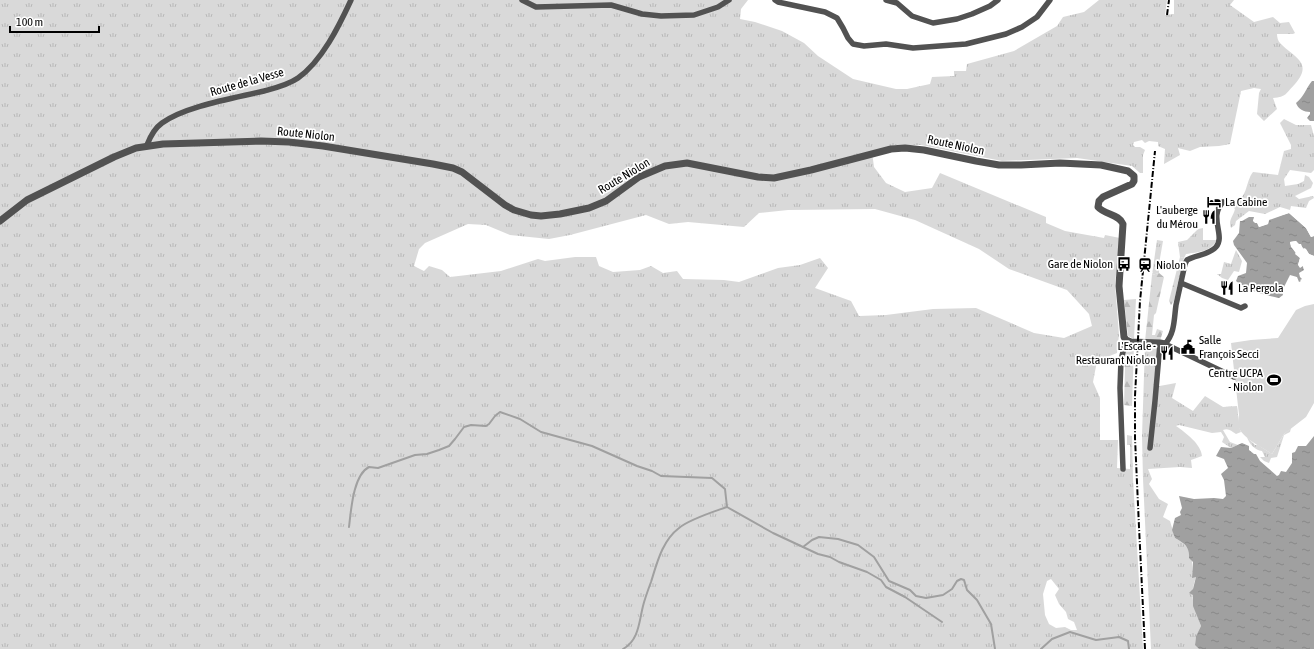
<svg xmlns="http://www.w3.org/2000/svg" width="1314" height="649" font-family="'Asap Condensed',sans-serif">
<style>
.grass{fill:url(#grass-tufts);fill-rule:evenodd}
.forest{fill:url(#forest-firs)}
.park{fill:#d9d9d9}
.water{fill:url(#water-ripples)}
.pier{fill:#fff}
.lines{fill:none;stroke-linecap:round;stroke-linejoin:round}
.stream{stroke:#a0a0a0;stroke-width:2}
.minor{stroke:#525252;stroke-width:5.5}
.tertiary{stroke:#525252;stroke-width:7}
.rail{stroke:#000;stroke-width:2;stroke-dasharray:6 2 1 2;stroke-linecap:butt}
.labels{text-anchor:middle;stroke-width:3.5;stroke-linejoin:round;paint-order:stroke}
.street-label{font-size:12px;fill:#000;stroke:#fff}
.poi-label{font-size:12px;fill:#000;stroke:#fff;text-anchor:start}
</style>
<defs>
<pattern id="grass-tufts" width="24" height="20" patternUnits="userSpaceOnUse"><rect width="24" height="20" fill="#d9d9d9"/><path d="M3 7l-1-3M5 7V3M7 7l1-3M15 17l-1-3M17 17v-4M19 17l1-3" fill="none" stroke="#b8b8b8"/></pattern>
<pattern id="forest-firs" width="22" height="20" patternUnits="userSpaceOnUse"><rect width="22" height="20" fill="#d9d9d9"/><path d="M5 1l3.5 6h-7zM16 11l3.5 6h-7z" fill="#b8b8b8"/></pattern>
<pattern id="water-ripples" width="26" height="14" patternUnits="userSpaceOnUse"><rect width="26" height="14" fill="#a0a0a0"/><path d="M2 4q2-2 4 0t4 0M15 11q2-2 4 0t4 0" fill="none" stroke="#888"/></pattern>
</defs>
<rect width="100%" height="100%" fill="#fff"/>
<!-- grass -->
<g class="grass">
<path d="M0 0H748L741 9 740 19 755 22 782 31 804 43 818 56 853 79 896 89H907L930 84 932 77 954 76V71H966L967 64 1014 51 1057 26 1063 17 1084 12 1099 0H1167L1165 15 1174 14V0H1234L1230 5 1254 22 1273 17 1280 23 1289 22 1295 33 1293 34H1277C1277 37 1278 41 1280 43 1293 57 1314 62 1295 84 1286 93 1287 97 1273 98L1277 109 1264 121 1257 114 1259 93 1261 89 1254 88 1241 91 1230 144 1219 146 1200 147 1190 151 1178 148 1180 155 1164 164 1165 149 1158 146V142L1149 141 1145 143 1142 140 1134 142 1133 145 1135 147H1140L1145 150 1143 155V173H1140L1132 166 1077 158 1002 161 921 145H895L872 152 874 167 886 183 905 192 932 188 940 173 1046 217V223L1065 231 1104 238 1105 235 1120 238 1115 284 1119 335 1117 353 1097 361 1093 382 1100 398V440H1118L1117 468 1130 469V445H1127V435L1132 436 1133 479 1143 649H0ZM875 209 915 220 979 249 1009 269 1067 290 1089 314 1092 326 1064 338 1034 333 976 308 933 309 886 315 859 316 851 301 815 288 828 268 820 258 800 265 778 268 739 282 724 280 683 279 677 271 663 273 651 266 640 270 613 272 599 266 596 257H575L545 261 538 259 501 271 450 277 442 270 429 266 424 271 414 266 419 249 425 243 468 224 486 225 510 235 549 239 570 235 646 215 669 224 688 222 744 227 759 213 788 210ZM1051 579 1059 589 1055 595 1059 604 1066 612 1068 619 1074 622 1077 630H1071L1065 627 1056 628 1049 624 1045 615 1043 594 1047 581Z"/>
<path d="M1284 119 1296 125H1311L1314 136V170L1311 173 1290 170 1284 179 1285 186 1298 184 1304 181 1305 175 1309 177 1313 183 1311 188 1295 196 1299 199 1313 196 1314 198 1309 201 1306 208 1291 206 1290 210 1280 207 1265 214 1249 211 1236 221 1235 225 1231 228C1228 220 1233 217 1235 209L1231 205 1232 202C1248 201 1245 182 1253 172L1278 175 1284 151 1291 149V145L1280 123Z"/>
<path d="M1203 228V240H1217C1210 252 1199 252 1186 254L1184 258 1180 257 1178 242 1187 240 1198 229Z"/>
<path d="M1157 240 1163 241 1159 264V273L1152 275Z"/>
<path d="M1236 250 1242 261 1239 272 1234 271 1228 280 1222 278 1217 274H1221L1224 262 1231 264Z"/>
<path d="M1145 345H1157L1154 387 1176 383 1172 398 1193 411 1205 396 1223 407 1237 406C1239 415 1237 423 1241 432L1236 434C1231 431 1229 428 1223 430L1230 442 1238 445 1231 448 1222 442 1224 437 1221 432 1212 433 1179 425 1176 426C1186 433 1201 444 1202 456L1191 460 1192 468 1180 467 1148 469 1152 479 1149 484 1159 499 1168 504 1163 517 1170 521 1175 538C1193 548 1193 558 1192 577H1196C1189 596 1194 608 1201 626L1196 636 1195 644 1199 649H1151L1143 479 1142 436Z"/>
<path d="M1291 428 1290 432 1284 435 1277 457 1271 458 1269 463 1264 461 1260 457H1265L1262 451C1255 450 1249 444 1247 437L1255 445H1258L1272 454 1284 434Z"/>
</g>
<!-- forest -->
<g class="forest">
<path d="M1180 257 1184 258 1174 301 1171 305 1169 301Z"/>
<path d="M1159 273 1164 277 1156 313 1154 315 1152 335H1155L1157 329 1163 331 1160 341H1145L1152 275Z"/>
<path d="M1136 299 1134 339 1128 336 1124 300Z"/>
<path d="M1134 344 1132 406 1124 405 1125 368 1123 361 1126 351 1131 345Z"/>
</g>
<!-- park -->
<path class="park" d="M1314 304V403L1306 417 1284 434 1272 454C1262 447 1241 438 1238 425 1238 422 1238 418 1239 415L1231 343 1251 340 1278 338 1296 310 1305 306Z"/>
<!-- water -->
<g class="water">
<path d="M1312 81H1314V121H1310L1307 118 1310 114V112C1304 112 1298 109 1296 103 1304 97 1306 88 1312 81Z"/>
<path d="M1289 213 1306 228 1311 237 1314 236V256L1309 254 1306 249H1304L1296 241 1290 242C1291 248 1296 253 1300 258L1298 265 1303 266 1304 270 1299 273 1300 277 1302 279 1300 280 1301 281 1299 282 1297 277 1290 275 1282 291 1283 295 1279 298C1264 295 1248 291 1236 281L1238 276 1246 273 1247 263 1234 245 1233 241 1239 233 1240 221H1242L1249 217H1254L1253 221 1257 222 1259 227 1268 224 1269 220Z"/>
<path d="M1314 436V649H1199L1195 645 1196 636 1201 626 1193 606V595L1189 593 1193 589 1196 577 1192 578 1193 562 1189 558C1190 547 1184 543 1175 538L1172 530 1175 518 1181 515 1180 512 1182 508 1179 496 1194 499 1214 498 1223 499 1226 496 1224 480 1221 474 1228 468 1224 459 1216 456 1221 447 1231 448 1242 443 1249 446V450L1254 454H1256L1260 461 1277 476 1279 475 1281 471 1286 472 1292 463V453L1295 452 1298 446H1306Z"/>
</g>
<!-- pier -->
<g class="pier">
<path d="M1289 211 1308 226 1312 234H1314V236L1311 237 1306 228 1289 213 1269 219 1268 224 1259 227 1257 223H1255L1253 221 1255 216V220L1258 221 1260 224 1266 222 1268 218Z"/>
<path d="M1296 241 1298 244H1301L1303 249 1305 248 1309 254 1314 256V258H1312L1305 251 1302 250 1300 246 1295 243H1292L1293 247 1298 251 1299 256 1302 257 1300 264H1304L1305 265 1306 272 1304 270 1303 266 1300 268 1298 265 1300 258 1295 254 1296 252 1291 247 1290 242Z"/>
</g>
<g class="lines">
<!-- stream -->
<g class="stream">
<path d="M349 527C351 511 353 475 369 467L378 468 415 455 427 454 439 450 449 446 455 439 464 427 471 425 486 426 489 424 495 416 500 412 520 419 541 432 592 446 637 466 652 471 661 476 712 478 725 489 727 507 773 533 818 554 830 557 839 562 867 572 881 580 886 587 905 597 942 622"/>
<path d="M803 547 812 540 819 537 838 539 858 545 874 557 889 581 910 590 916 596 926 598 943 595 952 589 957 581 961 579 964 580 967 590 977 600 991 624 995 649"/>
<path d="M623 649C639 640 639 622 643 606 645 598 648 590 651 582 657 563 662 541 679 528 690 519 713 512 727 507"/>
<path d="M1041 649 1052 639 1070 632 1096 640 1119 637 1128 641 1129 649"/>
</g>
<!-- minor -->
<g class="minor">
<path d="M522 0 536 7 611 5 642 14 661 16 694 15 718 7 729 0"/>
<path d="M775 0 778 2 825 12 837 18 843 28 848 38 853 44 864 46 886 44 913 48 966 44 1006 34 1022 27 1037 17 1050 0"/>
<path d="M886 0 897 3 912 16 933 23 957 19 972 14 990 6 998 0"/>
<path d="M147 145C150 137 155 128 162 123 185 106 235 98 264 91 275 88 288 85 298 78 322 61 339 26 351 0"/>
<path d="M1223 202C1208 217 1226 236 1216 247 1209 255 1196 255 1187 260L1185 264C1182 278 1179 291 1176 305 1174 319 1175 333 1165 344L1234 377"/>
<path d="M1181 283 1241 308 1245 306"/>
<path d="M1150 448 1155 401 1160 343"/>
<path d="M1123 469 1120 388 1121 360 1126 340"/>
</g>
<!-- tertiary -->
<path class="tertiary" d="M0 221 27 200 114 157 136 148 163 144 261 141 289 142 323 146 433 164 453 168 462 172 505 205 514 210 531 215 541 216 560 214 589 208 606 201 639 177 665 166 687 163 758 177 774 178 811 170 891 149 905 148 924 150 976 161 999 165H1021L1060 163 1101 165 1128 171 1134 176V181L1132 184 1103 197 1099 201 1098 207C1105 215 1119 214 1123 224L1119 286 1124 337 1126 340 1131 342 1160 343 1165 344"/>
<!-- rail -->
<g class="rail">
<path d="M1167 15 1169 0"/>
<path d="M1145 649 1139 527 1135 438V396L1140 301 1155 151"/>
</g>
</g>
<!-- icons -->
<defs>
<symbol id="hotel-bare" viewBox="-9 -9 18 18"><path d="M-6-4.5h1.5V1H6V5H4.5V3h-9V5H-6ZM-4 0a1.8 1.8 0 1 1 3.6 0ZM.5 0V-2.5h3Q6-2.5 6 0Z" fill="#000" stroke="#fff" stroke-width="2.5" paint-order="stroke"/></symbol>
<symbol id="restaurant-bare" viewBox="-9 -9 18 18"><path d="M-5-6h1v4h1v-4h1v4h1v-4h1v5L-1.5 .5V6h-2V.5L-5-1ZM5-6V6H3V1.5H1.5Q1.5-4 5-6Z" fill="#000" stroke="#fff" stroke-width="2.5" paint-order="stroke"/></symbol>
<symbol id="bus-bare" viewBox="-9 -9 18 18"><path d="M-5-6H5V4H4V6H2V4H-2V6H-4V4H-5ZM-3.5-4V0h7V-4ZM-3.5 1.2v1.5H-2V1.2ZM2 1.2v1.5H3.5V1.2Z" fill="#000" stroke="#fff" stroke-width="2.5" paint-order="stroke"/></symbol>
<symbol id="station-bare" viewBox="-9 -9 18 18"><path d="M-3-6H3Q5-6 5-4V2Q5 4 3 4L4.5 6H3L1.5 4h-3L-3 6H-4.5L-3 4Q-5 4-5 2V-4Q-5-6-3-6ZM-3.5-4v3h7v-3ZM-3.5 1v1.5H-2V1ZM2 1v1.5H3.5V1Z" fill="#000" stroke="#fff" stroke-width="2.5" paint-order="stroke"/></symbol>
<symbol id="civic-bare" viewBox="-9 -9 18 18"><path d="M-.6-6.5H3V-4.5H.6V-3L4-1V1h2V6H-6V1h2V-1L-.6-3ZM-1.2 2.5V6h2.4V2.5Z" fill="#000" stroke="#fff" stroke-width="2.5" paint-order="stroke"/></symbol>
<symbol id="stadium-bare" viewBox="-9 -9 18 18"><path d="M0-5a6.5 5 0 1 0 0 10a6.5 5 0 1 0 0-10ZM-3.5-1.8h7v3.6h-7Z" fill="#000" stroke="#fff" stroke-width="2.5" paint-order="stroke"/></symbol>
</defs>
<g fill-rule="evenodd">
<use href="#hotel-bare" x="1204" y="192" width="20" height="20"/>
<use href="#restaurant-bare" x="1199" y="207" width="20" height="20"/>
<use href="#bus-bare" x="1114" y="254" width="20" height="20"/>
<use href="#station-bare" x="1135" y="255" width="20" height="20"/>
<use href="#restaurant-bare" x="1217" y="278" width="20" height="20"/>
<use href="#civic-bare" x="1178" y="337" width="20" height="20"/>
<use href="#restaurant-bare" x="1157" y="343" width="20" height="20"/>
<use href="#stadium-bare" x="1264" y="370" width="20" height="20"/>
</g>
<g class="labels">
<!-- street labels -->
<g class="street-label">
<text transform="translate(247 82) rotate(-16)" y="4">Route de la Vesse</text>
<text transform="translate(306 134) rotate(6)" y="4">Route Niolon</text>
<text transform="translate(956 145) rotate(12)" y="4">Route Niolon</text>
<text transform="translate(624 176) rotate(-31)" y="4">Route Niolon</text>
</g>
<!-- poi labels -->
<g class="poi-label">
<text x="1225" y="206">La Cabine</text>
<text x="1198" y="214" text-anchor="end">L'auberge<tspan x="1198" dy="14">du Mérou</tspan></text>
<text x="1113" y="268" text-anchor="end">Gare de Niolon</text>
<text x="1156" y="269">Niolon</text>
<text x="1238" y="292">La Pergola</text>
<text x="1199" y="344">Salle<tspan x="1199" dy="14">François Secci</tspan></text>
<text x="1156" y="350" text-anchor="end">L'Escale -<tspan x="1156" dy="14">Restaurant Niolon</tspan></text>
<text x="1263" y="377" text-anchor="end">Centre UCPA<tspan x="1263" dy="14">- Niolon</tspan></text>
</g>
</g>
<!-- scale -->
<path d="M10 26v6h89v-6" fill="none" stroke="#000000" stroke-width="2"/>
<text x="16" y="26" font-size="12" fill="#000000" stroke="#ffffff" stroke-width="3" paint-order="stroke">100 m</text>
</svg>
